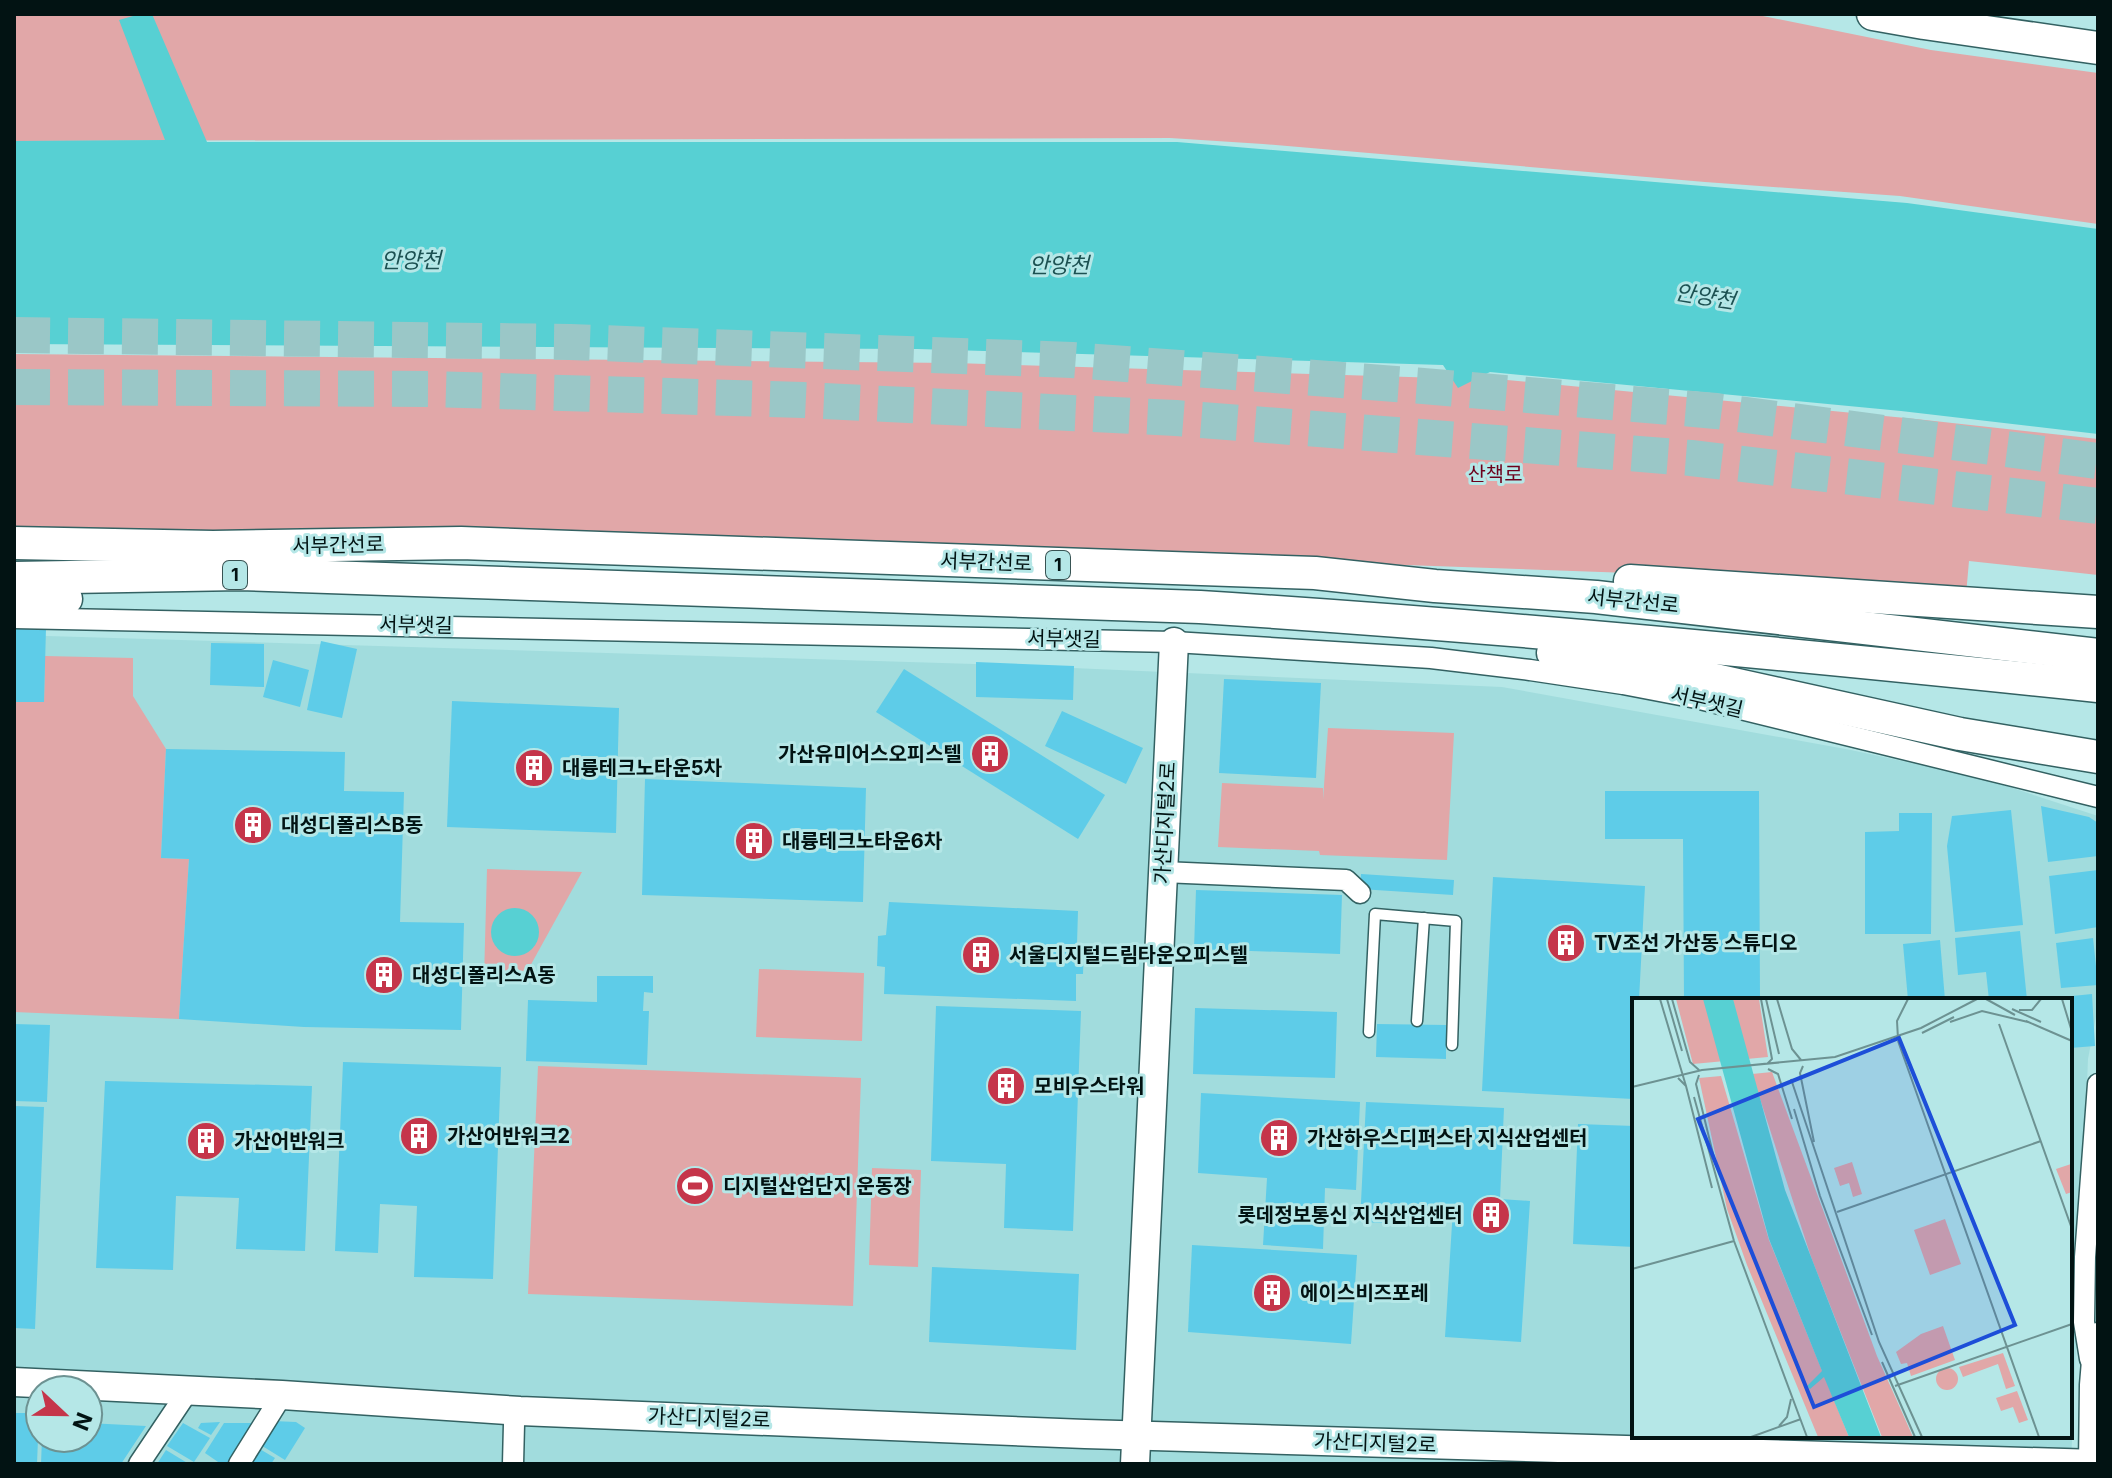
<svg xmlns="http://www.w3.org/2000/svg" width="2112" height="1478" font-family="Inter,'Noto Sans KR',sans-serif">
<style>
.built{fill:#a1dcdd;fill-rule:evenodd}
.green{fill:#e1a7a8}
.water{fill:#57d0d3}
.building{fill:#5ecce8}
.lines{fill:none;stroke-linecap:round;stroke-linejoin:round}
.highway-tunnel{stroke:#9ac7c7;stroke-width:36;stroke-dasharray:36 18;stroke-linecap:butt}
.lane-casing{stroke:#336162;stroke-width:13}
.street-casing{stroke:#336162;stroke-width:23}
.secondary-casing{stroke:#336162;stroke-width:31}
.primary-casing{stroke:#336162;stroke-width:35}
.lane{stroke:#fff;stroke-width:10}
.street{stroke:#fff;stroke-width:20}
.secondary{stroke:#fff;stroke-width:28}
.primary{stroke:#fff;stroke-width:32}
.labels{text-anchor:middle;stroke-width:6;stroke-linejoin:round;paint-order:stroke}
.shield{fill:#b5e7e7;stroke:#385353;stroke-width:2}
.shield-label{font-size:18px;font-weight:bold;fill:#021313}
.park-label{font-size:20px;fill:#6d001b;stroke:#b5e7e7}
.street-label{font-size:20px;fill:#021313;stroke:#b5e7e7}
.poi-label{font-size:20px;font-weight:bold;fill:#021313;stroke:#b5e7e7;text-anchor:start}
.water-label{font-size:22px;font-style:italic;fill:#1c5152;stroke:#b5e7e7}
.inset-road{fill:none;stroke:#6d9292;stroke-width:2}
.view{fill:#1d4ed8;fill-opacity:0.15;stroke:#1d4ed8;stroke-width:4}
.inset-edge{fill:none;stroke:#021313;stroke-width:4}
</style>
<rect width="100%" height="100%" fill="#b5e7e7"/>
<!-- built -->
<path class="built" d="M14 635 1007 665 1502 687 1851 750 1985 779 2098 816V1006L2088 1059 2071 1464H14ZM1634 1000H2070V1436H1634ZM40 1390H88V1438H40Z"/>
<!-- green -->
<g class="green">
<path d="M14 14H1753L1931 50 2098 73V224L1900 196 1705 182 1263 144 1170 138 14 141Z"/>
<path d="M14 354 955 363 1507 380 1916 419 2098 439V575L1969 561 1966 595 1629 573 653 538 160 530 14 532Z"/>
<path d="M45 656 133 658V696L166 749 161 858 189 859 179 1019 14 1012V702H44Z"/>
<path d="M1328 728 1454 733 1447 860 1320 855 1319 851 1218 847 1222 783 1323 788V800Z"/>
<path d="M487 869 582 872 523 979 484 978Z"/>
<path d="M759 969 864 973 862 1041 756 1037Z"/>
<path d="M538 1066 861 1078 853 1306 528 1294Z"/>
<path d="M872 1168 921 1170 918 1267 869 1265Z"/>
</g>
<!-- water -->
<g class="water">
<path d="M140 14H152L207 142H1177L1907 203 2098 229V434L1901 411 1490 372 1458 388 1443 365 917 349 14 344V141L165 140 119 20Z"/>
<circle cx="515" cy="932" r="24"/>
</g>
<!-- building -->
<g class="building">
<path d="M14 628H46L44 702H14Z"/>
<path d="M321 641 357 649 342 718 307 710Z"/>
<path d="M211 643 264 644V687L210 685Z"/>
<path d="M273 660 309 670 300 707 263 697Z"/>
<path d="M976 662 1074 666 1073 700 976 697Z"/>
<path d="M904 669 1105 795 1078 839 876 712Z"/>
<path d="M1224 679 1321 683 1316 778 1219 773Z"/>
<path d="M452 701 619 708 616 833 447 827Z"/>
<path d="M1062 711 1143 748 1126 784 1045 746Z"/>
<path d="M166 749 345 752 344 791 404 792 400 922 464 923 461 1030 304 1027 179 1019 189 859 161 858Z"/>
<path d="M645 779 866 788 863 902 642 895Z"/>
<path d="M1605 791H1759L1760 1000H1684L1683 839H1605Z"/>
<path d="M2041 806 2089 817 2098 823V856L2048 862Z"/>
<path d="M2011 810 2023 925 1955 932 1947 846 1952 816Z"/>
<path d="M1899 813H1932L1931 934H1865V832L1899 831Z"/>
<path d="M2098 870V927L2055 934 2049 876Z"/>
<path d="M1361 874 1454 880 1453 895 1360 889Z"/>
<path d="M1493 877 1645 886 1639 1000H1634L1633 1099 1482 1091Z"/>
<path d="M1196 890 1342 895 1340 954 1194 949Z"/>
<path d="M889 902 1078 911 1077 944H1084L1083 974H1076V1001L884 994 885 967 877 966 878 936 886 935Z"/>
<path d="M2020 931 2027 1000H1989L1986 972 1958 975 1955 938Z"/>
<path d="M2093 938 2098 985 2061 988 2056 943Z"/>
<path d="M1940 940 1945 1000H1908L1903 944Z"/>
<path d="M597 976H653V993L644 992 643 1011H649L647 1065 526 1061 528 1000 597 1002Z"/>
<path d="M2092 994 2095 1046 2070 1048V1000H2063L2062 997Z"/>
<path d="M936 1006 1081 1011 1073 1231 1004 1228 1006 1164 931 1161Z"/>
<path d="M1195 1008 1337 1012 1335 1078 1193 1074Z"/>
<path d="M14 1024 50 1025 47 1102 14 1101Z"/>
<path d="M1377 1024 1446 1025V1059L1376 1057Z"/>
<path d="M343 1062 501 1067 493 1279 414 1277 417 1206 380 1204 378 1253 335 1251Z"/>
<path d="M105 1081 312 1086 305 1251 236 1249 239 1198 176 1196 173 1270 96 1268Z"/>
<path d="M1201 1093 1360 1102 1356 1190 1325 1188 1323 1249 1263 1245 1267 1178 1198 1173Z"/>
<path d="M1366 1102 1504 1108 1500 1199 1530 1201 1521 1342 1445 1337 1453 1208 1387 1204 1385 1223 1360 1222Z"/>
<path d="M14 1106 44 1107 35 1329 14 1328Z"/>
<path d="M1578 1124 1634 1126V1247L1573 1244Z"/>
<path d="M1192 1245 1357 1255 1351 1344 1188 1332Z"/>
<path d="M932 1267 1079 1274 1076 1350 929 1342Z"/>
<path d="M14 1413H39L37 1464H14Z"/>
<path d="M273 1421 296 1422 305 1428 285 1460 259 1444Z"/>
<path d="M220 1422 211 1435 198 1428 201 1423Z"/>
<path d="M88 1423 146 1426 121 1464H41L42 1438H88Z"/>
<path d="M183 1423 210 1438 194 1462 167 1446Z"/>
<path d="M224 1423H256L230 1464H221L205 1453Z"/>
<path d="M258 1448 275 1458 271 1464H248Z"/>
<path d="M166 1450 189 1464H157Z"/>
</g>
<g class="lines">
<!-- highway-tunnel -->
<g class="highway-tunnel">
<path d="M14 335 570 342 1072 360 1423 386 1716 411 2098 461"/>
<path d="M14 387 428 389 803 400 1176 418 1691 458 2098 506"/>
</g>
<defs>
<g id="lane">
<path d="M1417 1021 1424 918"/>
<path d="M1369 1032 1375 914 1456 921 1452 1045"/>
</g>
<g id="street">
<path d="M14 618 1174 642 1431 658 1530 670 1623 684 1696 698 2098 797"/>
<path d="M1163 872 1346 880 1360 893"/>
<path d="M2090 1359 2084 1322 2085 1257 2098 1084"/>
<path d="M139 1464 188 1391"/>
<path d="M239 1464 282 1395"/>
<path d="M513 1464 514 1424"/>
</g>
<g id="secondary">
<path d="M14 1382 282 1395 520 1411 1085 1434 2097 1464"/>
<path d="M1135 1464 1174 642"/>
<path d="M2093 1464 2094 1385 2098 1337"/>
</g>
<g id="primary">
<path d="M1873 14 1924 23 2098 48"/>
<path d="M14 543 213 547 461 543 1315 573 1435 586 1596 597 2098 655"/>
<path d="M14 578 240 574 1200 607C1500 626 1799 655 2098 686"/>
<path d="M1630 581 2098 612"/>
<path d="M14 601 66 599"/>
<path d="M1553 653 1701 677 1960 734 2098 757"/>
</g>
</defs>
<!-- lane casing -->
<use href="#lane" class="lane-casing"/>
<!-- street casing -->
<use href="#street" class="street-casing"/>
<!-- secondary casing -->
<use href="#secondary" class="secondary-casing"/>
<!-- primary casing -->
<use href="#primary" class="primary-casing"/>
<!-- lane -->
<use href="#lane" class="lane"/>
<!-- street -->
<use href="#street" class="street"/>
<!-- secondary -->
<use href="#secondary" class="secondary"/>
<!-- primary -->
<use href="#primary" class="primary"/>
</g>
<!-- icons -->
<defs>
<symbol id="building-disc" viewBox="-11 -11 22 22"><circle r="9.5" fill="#c5354a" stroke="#b5e7e7"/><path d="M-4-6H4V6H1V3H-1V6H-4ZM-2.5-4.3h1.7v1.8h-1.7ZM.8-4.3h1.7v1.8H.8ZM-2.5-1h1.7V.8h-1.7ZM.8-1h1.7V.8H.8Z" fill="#fff"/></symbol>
<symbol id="stadium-disc" viewBox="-11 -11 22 22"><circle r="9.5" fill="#c5354a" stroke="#b5e7e7"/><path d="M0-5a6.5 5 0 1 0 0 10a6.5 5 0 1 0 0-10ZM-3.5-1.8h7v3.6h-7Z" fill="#fff"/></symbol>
</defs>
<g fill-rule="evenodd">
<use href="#building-disc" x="968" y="732" width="44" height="44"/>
<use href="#building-disc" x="512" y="746" width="44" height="44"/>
<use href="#building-disc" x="231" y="803" width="44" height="44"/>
<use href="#building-disc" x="732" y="819" width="44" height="44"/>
<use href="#building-disc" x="1544" y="921" width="44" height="44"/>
<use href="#building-disc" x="959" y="933" width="44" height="44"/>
<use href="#building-disc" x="362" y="953" width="44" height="44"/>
<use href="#building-disc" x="984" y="1064" width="44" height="44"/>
<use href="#building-disc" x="397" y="1114" width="44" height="44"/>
<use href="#building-disc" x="1257" y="1116" width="44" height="44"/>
<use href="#building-disc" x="184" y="1119" width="44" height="44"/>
<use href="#stadium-disc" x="673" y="1164" width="44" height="44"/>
<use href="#building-disc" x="1469" y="1193" width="44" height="44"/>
<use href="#building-disc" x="1250" y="1271" width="44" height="44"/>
</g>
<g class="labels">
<!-- shield labels -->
<g class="shield">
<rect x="1046" y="551" width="24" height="28" rx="6"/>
<rect x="223" y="561" width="24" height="28" rx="6"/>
</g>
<g class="shield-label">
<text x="1058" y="571">1</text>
<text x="235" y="581">1</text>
</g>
<!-- park labels -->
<g class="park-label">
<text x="1495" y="481">산책로</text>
</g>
<!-- street labels -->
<g class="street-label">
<text transform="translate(338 545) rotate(-1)" y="7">서부간선로</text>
<text transform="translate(986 562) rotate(2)" y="7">서부간선로</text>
<text transform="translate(1633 601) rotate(6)" y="7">서부간선로</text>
<text transform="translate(416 625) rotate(1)" y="7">서부샛길</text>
<text transform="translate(1064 639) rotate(1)" y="7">서부샛길</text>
<text transform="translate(1707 702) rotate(13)" y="7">서부샛길</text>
<text transform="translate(1165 823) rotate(-87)" y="7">가산디지털2로</text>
<text transform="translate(709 1418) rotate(2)" y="7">가산디지털2로</text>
<text transform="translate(1375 1443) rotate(2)" y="7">가산디지털2로</text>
</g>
<!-- poi labels -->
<g class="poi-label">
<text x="962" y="761" text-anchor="end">가산유미어스오피스텔</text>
<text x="562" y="775">대륭테크노타운5차</text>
<text x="281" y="832">대성디폴리스B동</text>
<text x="782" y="848">대륭테크노타운6차</text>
<text x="1594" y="950">TV조선 가산동 스튜디오</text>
<text x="1009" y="962">서울디지털드림타운오피스텔</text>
<text x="412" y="982">대성디폴리스A동</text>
<text x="1034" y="1093">모비우스타워</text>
<text x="447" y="1143">가산어반워크2</text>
<text x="1307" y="1145">가산하우스디퍼스타 지식산업센터</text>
<text x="234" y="1148">가산어반워크</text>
<text x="723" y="1193">디지털산업단지 운동장</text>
<text x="1463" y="1222" text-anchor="end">롯데정보통신 지식산업센터</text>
<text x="1300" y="1300">에이스비즈포레</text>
</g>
<!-- water labels -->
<g class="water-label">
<text x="411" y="268">안양천</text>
<text x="1059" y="273">안양천</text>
<text transform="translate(1705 296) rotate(9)" y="8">안양천</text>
</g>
</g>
<!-- overview -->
<g transform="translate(1632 998)">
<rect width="440" height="440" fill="#b5e7e7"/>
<path d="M44 1H127L136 59 61 66ZM140 74 245 358 281 439H250L179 259 120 76ZM89 78 137 242 217 439H186L115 267 95 211 67 80ZM220 164 230 196 221 199 217 185 208 188 202 170ZM439 166 440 194 434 196 424 171ZM313 221 329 266 298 277 282 232ZM311 328 323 362 279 378 275 365 269 366 264 354 289 336ZM371 355 383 388 374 391 366 366 331 379 327 369ZM304 381a11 11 0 1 1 22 0a11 11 0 1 1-22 0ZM385 393 396 422 387 425 381 409 369 413 364 400Z" fill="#e1a7a8"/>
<path d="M71 1H101L153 192 249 439H217L192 379 178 391 175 388 190 373 137 241Z" fill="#57d0d3"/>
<path class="inset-road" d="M28 1 54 88M35 1 50 53M40 1 58 64 67 72M129 1 140 61 135 66M134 1 147 56M145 1 160 51 169 62M354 1 383 17M430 1 440 34M380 11 409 24M387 12H400L409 1M394 23 440 43M318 24 350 13 396 24M367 26 440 231M290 35 322 19M266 41 265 23 276 1M266 43 407 439M171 68 168 75 182 144M136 71 146 76 160 121M67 77 64 86 83 164M46 80 54 88 80 190M159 81 247 344 290 439M0 89 70 72 203 59 289 30 345 1M62 99 102 243 175 439M162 111 188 198 240 337M205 214 409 143M0 271 102 243M250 364 283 439M263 388 440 326M147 428 155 419 159 401M119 439 169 421"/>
<path class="view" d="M267 40 383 327 182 409 66 121Z"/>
<rect width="440" height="440" class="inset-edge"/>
</g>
<!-- border -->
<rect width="2112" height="1478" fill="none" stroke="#021313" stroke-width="32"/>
<!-- north arrow -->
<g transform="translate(64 1414) rotate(112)"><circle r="38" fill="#b5e7e7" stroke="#6d9292" stroke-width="2"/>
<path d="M0-6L14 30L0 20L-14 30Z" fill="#c5354a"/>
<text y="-12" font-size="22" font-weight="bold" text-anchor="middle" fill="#021313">N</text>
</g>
</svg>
